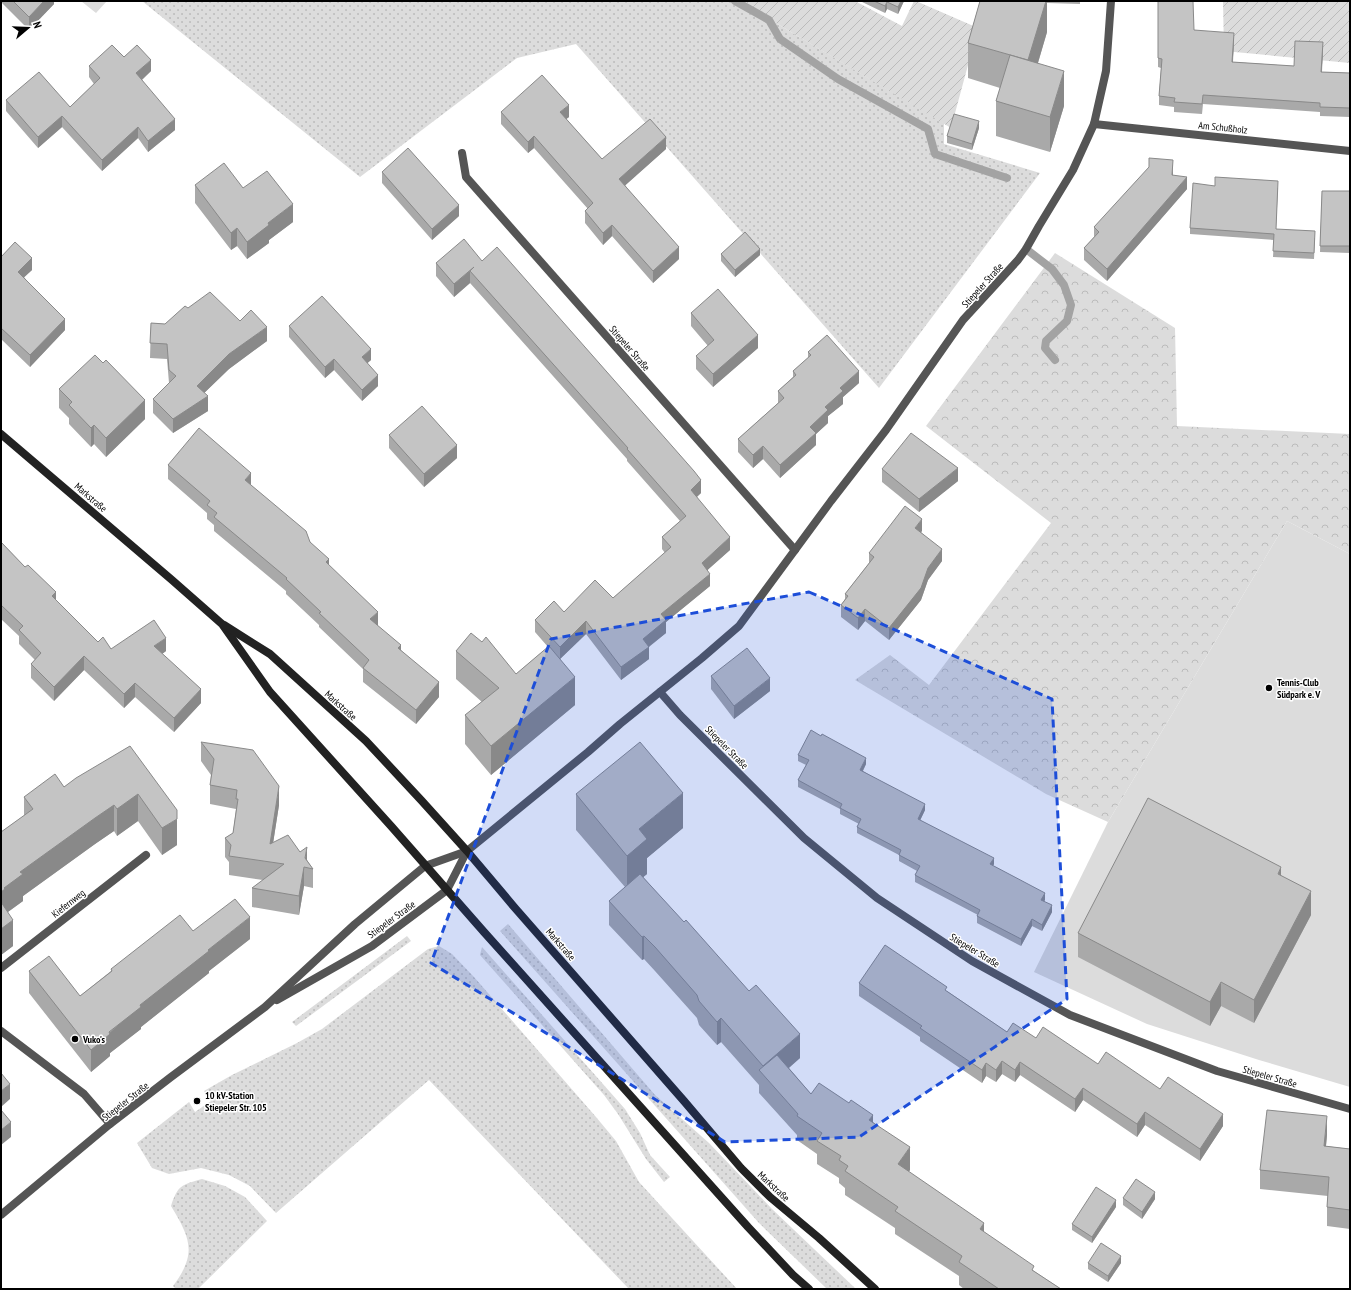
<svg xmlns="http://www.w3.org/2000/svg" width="1351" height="1290" font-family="'PT Sans Narrow',sans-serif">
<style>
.grass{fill:url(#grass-dots)}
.forest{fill:url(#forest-crowns)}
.garden{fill:url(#garden-furrows)}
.pitch{fill:#dcdcdc}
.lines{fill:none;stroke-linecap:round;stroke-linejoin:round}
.stream{stroke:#a3a3a3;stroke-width:8}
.minor{stroke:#555;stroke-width:8}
.tertiary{stroke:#555;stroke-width:8}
.secondary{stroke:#222;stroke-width:8}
.wall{fill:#a9a9a9}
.shaded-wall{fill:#898989}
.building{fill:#c4c4c4;stroke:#898989}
.marked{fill:#1d4ed8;fill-opacity:0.2;stroke:#1d4ed8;stroke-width:3;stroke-dasharray:8 5;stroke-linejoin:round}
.poi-dot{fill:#000;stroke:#fff;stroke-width:1.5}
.labels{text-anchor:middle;stroke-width:3;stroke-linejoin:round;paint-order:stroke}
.street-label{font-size:10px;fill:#000;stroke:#fff}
.poi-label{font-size:10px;font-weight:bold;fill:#000;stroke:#fff;text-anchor:start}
</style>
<defs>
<pattern id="grass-dots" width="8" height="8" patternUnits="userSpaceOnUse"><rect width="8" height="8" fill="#dcdcdc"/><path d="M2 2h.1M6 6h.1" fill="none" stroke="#bbb" stroke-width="1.8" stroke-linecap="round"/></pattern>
<pattern id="forest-crowns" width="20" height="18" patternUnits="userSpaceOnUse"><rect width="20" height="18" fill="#dcdcdc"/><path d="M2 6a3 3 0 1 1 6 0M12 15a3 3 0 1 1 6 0" fill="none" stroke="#bbb"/></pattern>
<pattern id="garden-furrows" width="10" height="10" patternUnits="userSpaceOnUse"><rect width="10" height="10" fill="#dcdcdc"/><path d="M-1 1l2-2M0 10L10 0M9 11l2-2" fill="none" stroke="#bbb"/></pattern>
</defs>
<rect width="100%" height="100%" fill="#fff"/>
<!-- grass -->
<g class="grass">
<path d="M142 1H739L944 123V144L1040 173 879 388 576 44 517 58 360 177Z"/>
<path d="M508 924 655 1095 709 1143 772 1209 856 1289H827L759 1223 500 931Z"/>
<path d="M407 936 411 941 296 1026 292 1022Z"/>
<path d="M439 946 452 954 474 977 596 1117 616 1141 639 1182 737 1289H629L429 1080 276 1213 250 1186 229 1175 201 1168 169 1174 152 1168 137 1143 189 1102 195 1112 211 1101 204 1091 232 1075 297 1043 322 1029 428 949Z"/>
<path d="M482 947 625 1109 640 1133 650 1155 670 1177 664 1182 646 1159 618 1114 604 1095 480 955Z"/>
<path d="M202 1179 225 1186 245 1197 267 1221 198 1289H176L173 1286C197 1254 191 1239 171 1206 178 1185 181 1185 202 1179Z"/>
</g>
<!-- forest -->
<path class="forest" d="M1055 253 1175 328 1177 426 1350 434V554L1287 521 1108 822 1046 794 855 680 890 655 929 685 1051 523 926 426Z"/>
<!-- garden -->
<g class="garden">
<path d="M739 1H855L902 26 914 1H916L978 28 951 128Z"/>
<path d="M1223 1H1350V63L1224 51Z"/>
</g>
<!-- pitch -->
<g class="pitch">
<path d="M81 1H107L96 13Z"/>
<path d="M1287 521 1350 554V1087L1259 1060 1147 1024 1034 972 1108 822Z"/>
</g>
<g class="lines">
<!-- stream -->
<g class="stream">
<path d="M735 1 769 20 780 39 838 79 928 129 935 154 1007 178"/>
<path d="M1026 249 1052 269 1064 285 1071 305 1067 321 1046 341 1045 348 1055 360"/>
</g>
<!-- minor -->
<g class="minor">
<path d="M1094 124 1350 151"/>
<path d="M462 153 466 177 795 550"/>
<path d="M660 692 680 715 804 838 877 898 972 961 1070 1015 1217 1071 1350 1109"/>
<path d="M467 851 588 752 620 724 702 658 739 626 831 501 886 430 963 320 1018 260 1026 249 1039 226 1073 170 1094 124 1106 71 1111 1"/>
<path d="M1 968 146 855"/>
<path d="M1 1031 84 1094 110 1124"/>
</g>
<!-- tertiary -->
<g class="tertiary">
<path d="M277 1000 372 946 447 890 467 851"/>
<path d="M1 1215 110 1124 171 1077 265 1007 355 924 425 866 467 851"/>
</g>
<!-- secondary -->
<g class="secondary">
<path d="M1 434 172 580 222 624 270 692 391 826 484 932 748 1227 793 1275 809 1289"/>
<path d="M224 625 270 654 366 741 421 800 467 851 515 908 684 1101 741 1168 770 1197 819 1238 875 1289"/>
</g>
</g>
<!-- wall -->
<g class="wall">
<path d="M1 1H54V4L29 30 1 2Z"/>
<path d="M860 1H904L898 14 887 9 885 13Z"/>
<path d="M980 1H1080V4L1047 3V32L1038 63 1064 106 1050 152 996 136V101L1000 88 968 78V43Z"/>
<path d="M1158 1 1194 30 1234 42 1233 62 1294 66 1323 51 1322 72 1350 73V117L1320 116V112L1203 104 1202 114 1174 112V107L1159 105V96L1161 68 1158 67Z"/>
<path d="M124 57 151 71 142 80 175 130 148 152 138 138 102 171 62 127 38 148 6 111V100L70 107 94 84 89 77V66Z"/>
<path d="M501 112 569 117 566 119 602 159 666 149 625 185 679 259 653 283 612 236 603 245 585 223V211L588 209 534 148 528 153 501 124Z"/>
<path d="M979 128 972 150 947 143V136Z"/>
<path d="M382 172 459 216 432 240 382 183Z"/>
<path d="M1173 172V176L1187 189 1107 281 1084 260V248L1094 237V227Z"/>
<path d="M195 185 243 188 293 222 269 240V243L247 259 237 246 231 250 195 203Z"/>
<path d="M1215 186 1278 188 1276 229 1315 238 1314 259 1273 257 1274 240 1190 234V228Z"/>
<path d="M1322 191H1350V253L1320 252Z"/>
<path d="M721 254 760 255 735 277 721 261Z"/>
<path d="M1 257 32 270 24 277 65 330 30 367 1 339Z"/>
<path d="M482 261 701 493 697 497 730 550 707 570 710 586 666 622V633L649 647V659L621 680 586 634 560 659 575 705 491 775 465 744V715L482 702 456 679V651L516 674 548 647 535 632V620L613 598 665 553 662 549V537L680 521 627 461V459L470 283 454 297 436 276V263Z"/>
<path d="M188 308 240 321 267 341 229 369 204 393 208 411 173 433 153 413V399L169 383 167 359 150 358 151 323 165 324Z"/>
<path d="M691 313 758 348 713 387 696 369V356L708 346 691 326Z"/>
<path d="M289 326 371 360 367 363 378 386 362 401 334 370 325 378 289 337Z"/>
<path d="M808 352 859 383 843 397V404L828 416V423L816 434V445L780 478 763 459 753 468 738 452V439L778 403V391L793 377V371L808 358Z"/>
<path d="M59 389 145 419 106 457 94 444 91 447 69 424V418L59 408Z"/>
<path d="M389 435 457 458 424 487 389 448Z"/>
<path d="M168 465 251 485 310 542 378 626 401 650 439 697 416 724 363 682V669L319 627V625L286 594V591L214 531V525L207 519V513L168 479Z"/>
<path d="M882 469 958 481 919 512 882 482Z"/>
<path d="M922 531 921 532 942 561 928 580 921 600 889 640 865 621 858 630 841 617V605L845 599V594L869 563V553Z"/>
<path d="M1 542 56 600 98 642 111 649 166 651 162 654 201 703 174 732 135 697 124 708 84 670 54 701 31 678V664L35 660 19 644V636L1 619Z"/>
<path d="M711 676 770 691 734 719 711 689Z"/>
<path d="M201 742 279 805 273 843 307 860 313 869V888L304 886 299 915 252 907V888L263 880 229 875V862L225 857V838L233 833 236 809 210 804V785L211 775 201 761Z"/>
<path d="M130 746 177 845 162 855 138 821 117 836 114 831 95 844 23 896V901L8 912 13 946 1 955V832L24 816V797L64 787Z"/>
<path d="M798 755 866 764 863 771 925 810 920 820 994 864 993 866 1045 900 1044 901 1052 912 1042 931 1032 926 1021 946 977 923V916L978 915 915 882V875L917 871 899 861V855L857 833V827L859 824 840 814V809L798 787V780L806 765 798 761Z"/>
<path d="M576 794 683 828 647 858V874L643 877 800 1058 789 1068 811 1094 873 1122 910 1170 908 1172 984 1232 1034 1271 1061 1289H964L959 1285V1276L895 1234V1228L845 1195V1188L839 1183V1178L817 1164V1154L797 1140V1135L759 1093V1085L721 1042 717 1045 699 1025 697 1018 655 971 644 959 642 960 609 925V901L625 887 576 830Z"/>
<path d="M1281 875 1311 915 1254 1023 1221 1006 1210 1026 1078 957V933Z"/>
<path d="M193 931 250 939 209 971V973L141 1027V1029L110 1053V1056L91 1072 29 993V971L80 996 111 971V969Z"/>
<path d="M859 983 947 991 1007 1032 1036 1038 1098 1064 1160 1089 1223 1126 1200 1161 1145 1125 1137 1137 1083 1100 1075 1112 1020 1075 1015 1082 1002 1074 996 1082 986 1076 982 1083 920 1041V1037L859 996Z"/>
<path d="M1327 1135 1326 1146 1350 1149V1229L1327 1226V1207L1328 1196 1260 1189V1170Z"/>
<path d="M1123 1198 1155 1199 1142 1219 1123 1205Z"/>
<path d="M1116 1207 1092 1243 1072 1230V1224Z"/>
<path d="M1088 1263H1121L1108 1282 1088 1269Z"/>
</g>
<!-- shaded-wall -->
<g class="shaded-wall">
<path d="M44 1H54V4L29 30V17Z"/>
<path d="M901 1H904L898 14V7Z"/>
<path d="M1046 1H1047V32L1028 96V60Z"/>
<path d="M887 2V9L885 13V6Z"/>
<path d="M1234 33V42L1232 71V62Z"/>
<path d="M1323 42V51L1321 81V72Z"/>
<path d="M151 60V71L136 85V73Z"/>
<path d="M1064 71V106L1050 152V117Z"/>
<path d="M569 105V117L560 124V112Z"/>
<path d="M62 116V127L38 148V137Z"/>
<path d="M175 119V130L148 152V141Z"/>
<path d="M979 121V128L972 150V144Z"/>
<path d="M138 127V138L102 171V160Z"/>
<path d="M534 136V148L528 153V142Z"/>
<path d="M666 137V149L619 191V179Z"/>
<path d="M1173 160V172L1172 188V175Z"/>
<path d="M1187 177V189L1107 281V269Z"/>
<path d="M293 204V222L269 240V243L247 259V242L268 223Z"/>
<path d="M459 205V216L432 240V229Z"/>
<path d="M612 225V236L603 245V233Z"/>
<path d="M237 228V246L231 250V233Z"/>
<path d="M679 247V259L653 283V271Z"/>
<path d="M760 249V255L735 277V270Z"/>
<path d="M32 258V270L18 283V272Z"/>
<path d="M470 271V283L454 297V284Z"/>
<path d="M65 319V330L30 367V355Z"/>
<path d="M267 327V341L229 369 197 400V386L229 354Z"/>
<path d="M758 335V348L713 387V374Z"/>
<path d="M371 349V360L362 368V357Z"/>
<path d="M334 359V370L325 378V367Z"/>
<path d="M859 371V383L843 397V404L828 416V423L816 434V445L780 478V465L810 427 840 388Z"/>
<path d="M378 375V386L362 401V390Z"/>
<path d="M208 396V411L173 433V419Z"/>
<path d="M145 400V419L106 457V438Z"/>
<path d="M94 425V444L91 447V428Z"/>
<path d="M457 445V458L424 487V474Z"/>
<path d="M763 446V459L753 468V455Z"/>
<path d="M958 468V481L919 512V499Z"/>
<path d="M251 473V487L245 480Z"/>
<path d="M701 480V493L691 502V490Z"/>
<path d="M922 519V531L915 540V528Z"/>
<path d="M730 537V550L702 575V563Z"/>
<path d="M942 549V561L928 580 921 600 889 640V628L928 568Z"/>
<path d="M329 559V574L326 562Z"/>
<path d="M710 574V586L666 622V633L647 648 649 647V659L621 680V667L661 614Z"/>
<path d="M56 592V606L52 596Z"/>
<path d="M865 609V621L858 630V618Z"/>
<path d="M378 612V626L370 619Z"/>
<path d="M586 621V634L560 659V647Z"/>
<path d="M166 638V651L154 660V646Z"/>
<path d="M401 645V659L398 648Z"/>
<path d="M84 656V670L54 701V687Z"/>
<path d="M575 677V705L491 775V746Z"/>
<path d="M770 678V691L734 719V706Z"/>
<path d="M439 682V697L416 724V710Z"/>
<path d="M135 683V697L124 708V694Z"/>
<path d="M201 689V703L174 732V718Z"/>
<path d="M866 758V764L860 776V770Z"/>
<path d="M279 786V805L270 863V844Z"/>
<path d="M683 793V828L647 858V874L627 891V856L639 829Z"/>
<path d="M138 794V821L117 836V809Z"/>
<path d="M925 804V810L918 825V819Z"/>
<path d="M114 805V831L95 844 23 896V901L5 914 1 919V892L4 888 20 872 95 818Z"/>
<path d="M177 819V845L162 855V828Z"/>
<path d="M307 847V866L305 858Z"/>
<path d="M994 858V864L990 871V864Z"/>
<path d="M304 867V886L299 915V896Z"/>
<path d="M1281 867V891L1278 874Z"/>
<path d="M1311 891V915L1254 1023V1000Z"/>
<path d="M1045 893V900L1041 906V900Z"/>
<path d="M1052 905V912L1042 931V925Z"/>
<path d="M250 917V939L209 971V973L141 1027V1029L110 1053V1056L91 1072V1050L140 1005 208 950Z"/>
<path d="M1032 919V926L1021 946V939Z"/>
<path d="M13 920V946L1 955V929Z"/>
<path d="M644 936V959L642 960V937Z"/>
<path d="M1221 982V1006L1210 1026V1002Z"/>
<path d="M721 1018V1042L717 1045V1022Z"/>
<path d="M800 1034V1058L771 1083 763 1066Z"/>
<path d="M1002 1061V1074L996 1082V1070Z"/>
<path d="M1020 1062V1075L1015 1082V1070Z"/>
<path d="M986 1063V1076L982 1083V1070Z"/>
<path d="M10 1084V1099L1 1107V1091Z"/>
<path d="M1083 1088V1100L1075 1112V1099Z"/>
<path d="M1145 1112V1125L1137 1137V1124Z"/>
<path d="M1223 1114V1126L1200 1161V1149Z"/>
<path d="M873 1115V1138L869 1120Z"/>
<path d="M1327 1116V1135L1324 1165V1146Z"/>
<path d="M11 1122V1137L1 1145V1130Z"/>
<path d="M910 1147V1170L898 1188V1164Z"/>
<path d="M1155 1192V1199L1142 1219V1212Z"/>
<path d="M1116 1200V1207L1092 1243V1237Z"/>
<path d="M984 1223V1246L980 1229Z"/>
<path d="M1121 1256V1263L1108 1282V1276Z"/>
</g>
<!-- building -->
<g class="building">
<path d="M13 1H44L29 17Z"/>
<path d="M874 1H901L898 7 887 2 885 6Z"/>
<path d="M980 1H1046L1028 60 968 43Z"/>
<path d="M1158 1H1193L1194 30 1234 33 1232 62 1294 66 1295 41 1323 42 1321 72 1350 73V108L1320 107V103L1203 95 1202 104 1174 102 1175 98 1159 96 1162 59 1158 58Z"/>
<path d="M112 45 124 57 137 45 151 60 136 73 175 119 148 141 138 127 102 160 62 116 38 137 6 100 39 72 70 107 100 78 89 66Z"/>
<path d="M1010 55 1064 71 1050 117 996 101Z"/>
<path d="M542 75 569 105 560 112 602 159 650 119 666 137 619 179 679 247 653 271 612 225 603 233 585 211 593 203 534 136 528 142 501 112Z"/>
<path d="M954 114 979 121 972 144 947 136Z"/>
<path d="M408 148 459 205 432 229 382 172Z"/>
<path d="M1149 158 1173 160 1172 175 1187 177 1107 269 1084 248 1099 232 1094 227 1149 167Z"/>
<path d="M224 163 243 188 267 171 293 204 268 223 269 225 247 242 237 228 231 233 195 185Z"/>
<path d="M1215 177 1278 181 1276 229 1315 231 1314 253 1273 251 1274 234 1190 228 1193 183 1215 186Z"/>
<path d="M1322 191H1350V246H1320Z"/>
<path d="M745 232 760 249 735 270 721 254Z"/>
<path d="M464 239 482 261 497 247 694 471 701 480 691 490 730 537 702 563 710 574 661 614 666 620 643 639 649 647 621 667 586 621 560 647 535 620 554 601 564 612 595 580 613 598 671 547 662 537 686 516 627 449 628 448 470 271 474 267 454 284 436 263Z"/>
<path d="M15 242 32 258 18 272 65 319 30 355 1 328V257Z"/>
<path d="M718 289 758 335 713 374 696 356 714 340 691 313Z"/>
<path d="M210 292 240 321 251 310 267 327 229 354 197 386 208 396 173 419 153 399 176 376 169 370 167 344 150 343 151 323 165 324 185 306 188 308Z"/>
<path d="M322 296 371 349 362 357 378 375 362 390 334 359 325 367 289 326Z"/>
<path d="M827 335 859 371 840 388 843 391 825 407 828 410 810 427 816 433 780 465 763 446 753 455 738 439 784 398 778 391 796 375 793 371 811 355 808 352Z"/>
<path d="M95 355 103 363 106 360 145 400 106 438 94 425 91 428 69 405 72 402 59 389Z"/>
<path d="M422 406 457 445 424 474 389 435Z"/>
<path d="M199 428 251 473 245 480 306 531 310 542 329 559 326 562 378 612 370 619 401 645 398 648 439 682 416 710 363 668 369 660 319 613 321 612 286 579 287 578 214 517 217 513 207 505 210 501 168 465Z"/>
<path d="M911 433 958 468 919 499 882 469Z"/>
<path d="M905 506 922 519 915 528 942 549 928 568 921 588 889 628 865 609 858 618 841 605 848 596 845 594 874 557 869 553Z"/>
<path d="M1 542 25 567 28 565 56 592 52 596 98 642 103 637 111 649 154 620 166 638 154 646 201 689 174 718 135 683 124 694 84 656 54 687 31 664 41 653 19 630 23 626 1 605Z"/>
<path d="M471 633 482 642 486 637 516 674 549 646 575 677 491 746 465 715 499 688 456 651Z"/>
<path d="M747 648 770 678 734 706 711 676Z"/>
<path d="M811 730 821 736 822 734 866 758 860 770 925 804 918 819 994 858 990 864 1045 893 1041 900 1052 905 1042 925 1032 919 1021 939 977 916 980 910 915 875 920 866 899 855 901 850 857 827 861 819 840 808 842 804 798 780 809 760 798 755Z"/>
<path d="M201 742 253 750 279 786 270 844 288 835 300 852 307 847 305 858 313 869 304 867 299 896 252 888 284 864 229 856 231 845 225 838 233 833 238 799H236L237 790 210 785 214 759Z"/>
<path d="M640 742 683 793 639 829 647 839 627 856 576 794Z"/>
<path d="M130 746 177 810V819L162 828 138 794 117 809 114 805 95 818 20 872 23 874 4 888 5 889 1 892V832L33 809 24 797 55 774 64 787 76 778Z"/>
<path d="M1148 798 1281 867 1278 874 1311 891 1254 1000 1221 982 1210 1002 1078 933Z"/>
<path d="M640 874 684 922 686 920 749 991 756 985 800 1034 763 1066 721 1018 717 1022 699 1001 697 995 655 947 644 936 642 937 609 901Z"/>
<path d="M235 899 250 917 208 950 209 951 140 1005 141 1007 109 1032 110 1034 91 1050 29 971 49 956 80 996 112 971 111 969 180 915 193 931Z"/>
<path d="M1 902 13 920 1 929Z"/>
<path d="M885 945 947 987 945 990 1007 1032 1013 1023 1036 1038 1043 1027 1098 1064 1106 1052 1160 1089 1168 1077 1223 1114 1200 1149 1145 1112 1137 1124 1083 1088 1075 1099 1020 1062 1015 1070 1002 1061 996 1070 986 1063 982 1070 920 1028 922 1026 859 983Z"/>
<path d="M777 1055 811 1094 819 1083 849 1103 851 1100 873 1115 869 1120 910 1147 898 1164 984 1223 980 1229 1034 1266 1032 1270 1061 1289H999L959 1262 962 1256 895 1211 898 1207 845 1171 848 1166 839 1160 841 1156 817 1141 822 1133 797 1116 798 1114 759 1070Z"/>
<path d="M1 1073 10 1084 1 1091Z"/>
<path d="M1 1110 11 1122 1 1130Z"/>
<path d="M1267 1110 1327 1116 1324 1146 1350 1149V1210L1327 1207 1329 1177 1260 1170Z"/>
<path d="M1136 1179 1155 1192 1142 1212 1123 1198Z"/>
<path d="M1096 1187 1116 1200 1092 1237 1072 1224Z"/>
<path d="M1101 1243 1121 1256 1108 1276 1088 1263Z"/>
</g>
<!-- marked area -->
<path class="marked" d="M809 592 1052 699 1067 999 859 1137 725 1142 431 963 551 639Z"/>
<!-- markers -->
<g class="poi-dot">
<circle cx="1269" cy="688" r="4"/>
<circle cx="75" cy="1039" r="4"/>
<circle cx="197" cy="1101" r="4"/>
</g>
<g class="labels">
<!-- street labels -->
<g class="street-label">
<text transform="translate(1223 127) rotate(6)" y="4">Am Schußholz</text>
<text transform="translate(982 285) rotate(-48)" y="4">Stiepeler Straße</text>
<text transform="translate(630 348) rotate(49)" y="4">Stiepeler Straße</text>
<text transform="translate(91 497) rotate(41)" y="4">Markstraße</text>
<text transform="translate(341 705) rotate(42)" y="4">Markstraße</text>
<text transform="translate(727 747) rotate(45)" y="4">Stiepeler Straße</text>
<text transform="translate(68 903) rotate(-38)" y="4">Kiefernweg</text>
<text transform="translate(391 919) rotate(-36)" y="4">Stiepeler Straße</text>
<text transform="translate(561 944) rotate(49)" y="4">Markstraße</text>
<text transform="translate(975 950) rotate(31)" y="4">Stiepeler Straße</text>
<text transform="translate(1270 1076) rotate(16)" y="4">Stiepeler Straße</text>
<text transform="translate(125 1101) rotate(-38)" y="4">Stiepeler Straße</text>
<text transform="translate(774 1186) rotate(43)" y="4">Markstraße</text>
</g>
<!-- poi labels -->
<g class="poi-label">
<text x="1277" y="686">Tennis-Club<tspan x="1277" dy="12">Südpark e. V</tspan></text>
<text x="83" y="1043">Vuko's</text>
<text x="205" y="1099">10 kV-Station<tspan x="205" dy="12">Stiepeler Str. 105</tspan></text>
</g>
</g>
<!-- border -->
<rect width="1351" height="1290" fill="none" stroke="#000000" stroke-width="4"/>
<!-- north arrow -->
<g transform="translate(28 28) rotate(71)" stroke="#ffffff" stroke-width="3" paint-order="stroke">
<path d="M0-3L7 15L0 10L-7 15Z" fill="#000000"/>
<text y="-6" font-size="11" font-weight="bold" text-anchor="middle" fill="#000000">N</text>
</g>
</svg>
